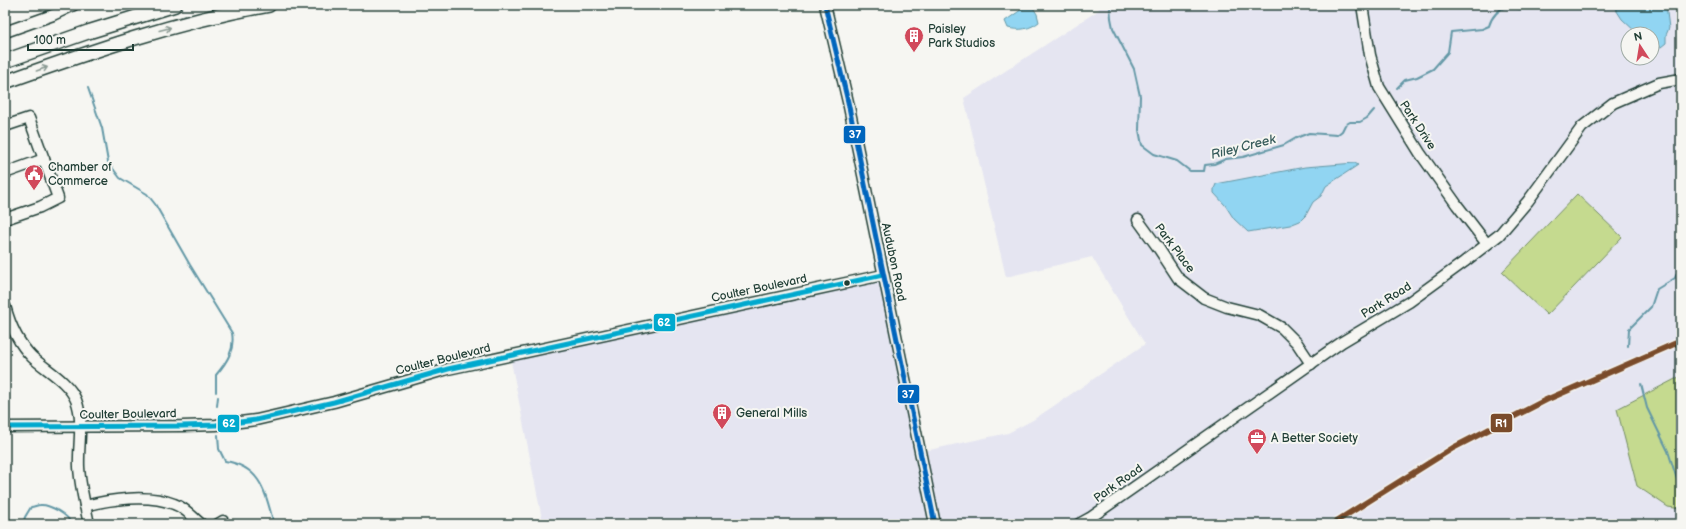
<svg xmlns="http://www.w3.org/2000/svg" width="1686" height="529" font-family="'Balsamiq Sans',sans-serif">
<style>
.built{fill:#e5e5f1;fill-rule:evenodd}
.green{fill:#c5da8f;stroke:#728c62}
.water{fill:#91d5f2;stroke:#6398a6}
.lines{fill:none;stroke-linecap:round;stroke-linejoin:round}
.stream{stroke:#6398a6;stroke-width:2}
.minor-casing{stroke:#1f3d34;stroke-width:13}
.major-casing{stroke:#1f3d34;stroke-width:16}
.minor{stroke:#f6f6f2;stroke-width:10}
.major{stroke:#f6f6f2;stroke-width:13}
.bus-1-casing{stroke:#f6f6f2;stroke-width:8}
.bus-2-casing{stroke:#f6f6f2;stroke-width:8}
.bus-1{stroke:#00a9ce;stroke-width:5}
.bus-2{stroke:#0065bd;stroke-width:5}
.rail-1-casing{stroke:#f6f6f2;stroke-width:9}
.rail-1{stroke:#7a4b2a;stroke-width:6}
.oneway{stroke:#8a9a93}
.bus-dot{fill:#1f3d34;stroke:#f6f6f2;stroke-width:1.5}
.labels{text-anchor:middle;stroke-width:4;stroke-linejoin:round;paint-order:stroke}
.poi-label{font-size:12px;fill:#1f3d34;stroke:#f6f6f2;text-anchor:start}
.street-label{font-size:12px;fill:#1f3d34;stroke:#f6f6f2}
.water-label{font-size:13px;font-style:italic;fill:#365b5a;stroke:#f6f6f2}
.line-badge{stroke:#f6f6f2;stroke-width:1.5}
.badge-label{font-size:11px;text-anchor:middle;font-weight:bold;fill:#fff}
</style>
<rect width="100%" height="100%" fill="#f6f6f2"/>
<filter id="ink" filterUnits="userSpaceOnUse"><feTurbulence type="fractalNoise" baseFrequency=".025" numOctaves="2"/><feDisplacementMap in="SourceGraphic" scale="8" xChannelSelector="R" yChannelSelector="G"/><feConvolveMatrix kernelMatrix="1 2 1 2 8 2 1 2 1" color-interpolation-filters="sRGB"/></filter>
<g filter="url(#ink)">
<!-- built -->
<path class="built" d="M1098 5H1681V524H543L510 356 883 275 920 452 1008 433 1033 420 1145 344 1092 257 1006 277 964 98 1099 10ZM1628 34H1652V58H1628Z"/>
<!-- green -->
<g class="green">
<path d="M1577 194 1622 237 1547 315 1502 272Z"/>
<path d="M1681 376V509L1668 507 1637 486 1617 409Z"/>
</g>
<!-- water -->
<g class="water">
<path d="M1613 5H1666L1669 28 1666 35V43L1661 47 1652 46V34H1638L1622 19Z"/>
<path d="M1032 6 1037 14 1039 22C1030 29 1020 31 1008 28L1005 21 1025 7Z"/>
<path d="M1355 163 1358 165 1326 186 1321 196 1313 202 1306 215 1300 221 1290 225 1248 232 1234 219 1225 205 1214 193V189L1216 184 1305 167Z"/>
</g>
<g class="lines">
<!-- stream -->
<g class="stream">
<path d="M1110 5 1111 18 1113 28 1134 69 1140 96 1139 130 1142 145 1154 154 1177 161 1190 171H1204L1205 165 1214 164 1226 159 1243 157 1284 145 1296 138 1309 133 1337 135 1342 131 1345 125 1350 122H1360L1367 118 1374 110"/>
<path d="M1512 5 1519 9 1527 5"/>
<path d="M88 88 102 128 108 162 120 178 147 194 155 204 190 265 232 333C235 350 227 362 216 375V392"/>
<path d="M1397 88 1405 80 1417 77 1433 69 1448 52 1451 32 1482 29 1489 26C1492 15 1499 9 1509 5"/>
<path d="M1628 346 1629 329 1651 307 1657 289 1675 278 1681 264"/>
<path d="M1641 384 1647 408 1668 451 1681 492"/>
<path d="M217 406 218 397"/>
<path d="M218 435 219 449 225 461C262 467 265 493 274 524"/>
<path d="M23 524 25 517 31 507C34 507 37 505 40 505 49 504 69 515 71 524"/>
</g>
<defs>
<g id="minor">
<path d="M825 5 848 102 935 524"/>
<path d="M1362 5 1370 55 1379 87 1420 153 1457 205 1487 244"/>
<path d="M5 32 53 15 74 5"/>
<path d="M5 126 29 118 58 198 40 207 5 219"/>
<path d="M5 173 44 159"/>
<path d="M1138 220 1159 249 1178 278 1204 298 1227 307 1259 315 1282 328 1297 343 1311 364"/>
<path d="M5 306C10 325 18 343 32 357 46 370 68 381 76 400 84 420 78 445 79 467 80 486 85 505 89 524"/>
<path d="M5 427 182 426 216 425 256 420 334 402 448 369 883 275"/>
<path d="M85 506C111 499 148 494 174 504 186 508 192 517 201 524"/>
<path d="M218 524 223 521"/>
<path d="M1079 524 1090 518 1342 342 1409 302 1464 262 1499 235 1528 201 1582 127 1613 103 1659 83 1681 79"/>
</g>
<g id="major">
<path d="M5 61 88 32 175 5"/>
<path d="M5 82C92 51 178 21 269 5"/>
</g>
</defs>
<!-- minor casing -->
<use href="#minor" class="minor-casing"/>
<!-- major casing -->
<use href="#major" class="major-casing"/>
<!-- minor -->
<use href="#minor" class="minor"/>
<!-- major -->
<use href="#major" class="major"/>
<defs>
<path id="bus-1" d="M5 427 182 426 216 425 256 420 334 402 448 369 883 275"/>
<path id="bus-2" d="M825 5 848 102 935 524"/>
</defs>
<!-- bus-1 casing -->
<use href="#bus-1" class="bus-1-casing"/>
<!-- bus-2 casing -->
<use href="#bus-2" class="bus-2-casing"/>
<!-- bus-1 -->
<use href="#bus-1" class="bus-1"/>
<!-- bus-2 -->
<use href="#bus-2" class="bus-2"/>
<defs>
<path id="rail-1" d="M1332 524 1453 448 1546 400 1681 341"/>
</defs>
<!-- rail-1 casing -->
<use href="#rail-1" class="rail-1-casing"/>
<!-- rail-1 -->
<use href="#rail-1" class="rail-1"/>
</g>
<!-- one-way arrows -->
<defs><path id="oneway-shaft" d="M-6 0H5M1.5-3L5.5 0L1.5 3" fill="none" stroke-width="1.6" stroke-linecap="round" stroke-linejoin="round"/></defs>
<g class="oneway">
<use href="#oneway-shaft" transform="translate(165 29) rotate(-15)"/>
<use href="#oneway-shaft" transform="translate(42 69) rotate(-19)"/>
</g>
</g>
<!-- icons -->
<defs>
<symbol id="building-pin" viewBox="-11 -11 22 30"><path d="M0 17L-7.5 6A9.5 9.5 0 1 1 7.5 6Z" fill="#d1495b" stroke="#f6f6f2"/><path d="M-4-6H4V6H1V3H-1V6H-4ZM-2.5-4.3h1.7v1.8h-1.7ZM.8-4.3h1.7v1.8H.8ZM-2.5-1h1.7V.8h-1.7ZM.8-1h1.7V.8H.8Z" fill="#fff"/></symbol>
<symbol id="civic-pin" viewBox="-11 -11 22 30"><path d="M0 17L-7.5 6A9.5 9.5 0 1 1 7.5 6Z" fill="#d1495b" stroke="#f6f6f2"/><path d="M-.6-6.5H3V-4.5H.6V-3L4-1V1h2V6H-6V1h2V-1L-.6-3ZM-1.2 2.5V6h2.4V2.5Z" fill="#fff"/></symbol>
<symbol id="office-pin" viewBox="-11 -11 22 30"><path d="M0 17L-7.5 6A9.5 9.5 0 1 1 7.5 6Z" fill="#d1495b" stroke="#f6f6f2"/><path d="M-6-3h4V-5.5h4V-3h4V5H-6ZM-1-4.5V-3h2v-1.5ZM-6 0V1H6V0Z" fill="#fff"/></symbol>
</defs>
<g fill-rule="evenodd">
<use href="#building-pin" x="903" y="25" width="22" height="30"/>
<use href="#civic-pin" x="23" y="163" width="22" height="30"/>
<use href="#building-pin" x="711" y="402" width="22" height="30"/>
<use href="#office-pin" x="1246" y="427" width="22" height="30"/>
</g>
<!-- markers -->
<circle class="bus-dot" cx="847" cy="283" r="3.5"/>
<g class="labels">
<!-- poi labels -->
<g class="poi-label">
<text x="928" y="33">Paisley<tspan x="928" dy="14">Park Studios</tspan></text>
<text x="48" y="171">Chamber of<tspan x="48" dy="14">Commerce</tspan></text>
<text x="736" y="417">General Mills</text>
<text x="1271" y="442">A Better Society</text>
</g>
<!-- street labels -->
<g class="street-label">
<text transform="translate(1418 125) rotate(57)" y="4">Park Drive</text>
<text transform="translate(1175 248) rotate(53)" y="4">Park Place</text>
<text transform="translate(894 262) rotate(78)" y="4">Audubon Road</text>
<text transform="translate(759 288) rotate(-12)" y="4">Coulter Boulevard</text>
<text transform="translate(1386 300) rotate(-32)" y="4">Park Road</text>
<text transform="translate(443 359) rotate(-14)" y="4">Coulter Boulevard</text>
<text transform="translate(128 414) rotate(-1)" y="4">Coulter Boulevard</text>
<text transform="translate(1118 483) rotate(-35)" y="4">Park Road</text>
</g>
<!-- water labels -->
<g class="water-label">
<text transform="translate(1243 146) rotate(-14)" y="5">Riley Creek</text>
</g>
</g>
<g class="line-badge">
<rect x="843" y="125" width="23" height="19" rx="4" fill="#0065bd"/>
<rect x="653" y="313" width="23" height="19" rx="4" fill="#00a9ce"/>
<rect x="897" y="384" width="23" height="20" rx="4" fill="#0065bd"/>
<rect x="1490" y="413" width="23" height="20" rx="4" fill="#7a4b2a"/>
<rect x="217" y="414" width="23" height="19" rx="4" fill="#00a9ce"/>
</g>
<g class="badge-label">
<text x="855" y="138">37</text>
<text x="664" y="326">62</text>
<text x="908" y="398">37</text>
<text x="1501" y="427">R1</text>
<text x="229" y="427">62</text>
</g>
<!-- margin -->
<rect width="1686" height="529" fill="none" stroke="#f6f6f2" stroke-width="20"/>
<rect x="10" y="10" width="1666" height="509" fill="none" stroke="#1f3d34" stroke-width="1.5" filter="url(#ink)"/>
<!-- north arrow -->
<g transform="translate(1640 46) rotate(348)"><circle r="19" fill="#f6f6f2" stroke="#a0aca6"/>
<path d="M0-3L7 15L0 10L-7 15Z" fill="#d1495b"/>
<text y="-6" font-size="11" font-weight="bold" text-anchor="middle" fill="#1f3d34">N</text>
</g>
<!-- scale -->
<path d="M28 44v6h105v-6" fill="none" stroke="#1f3d34" stroke-width="2"/>
<text x="34" y="44" font-size="12" fill="#1f3d34" stroke="#f6f6f2" stroke-width="3" paint-order="stroke">100 m</text>
</svg>
